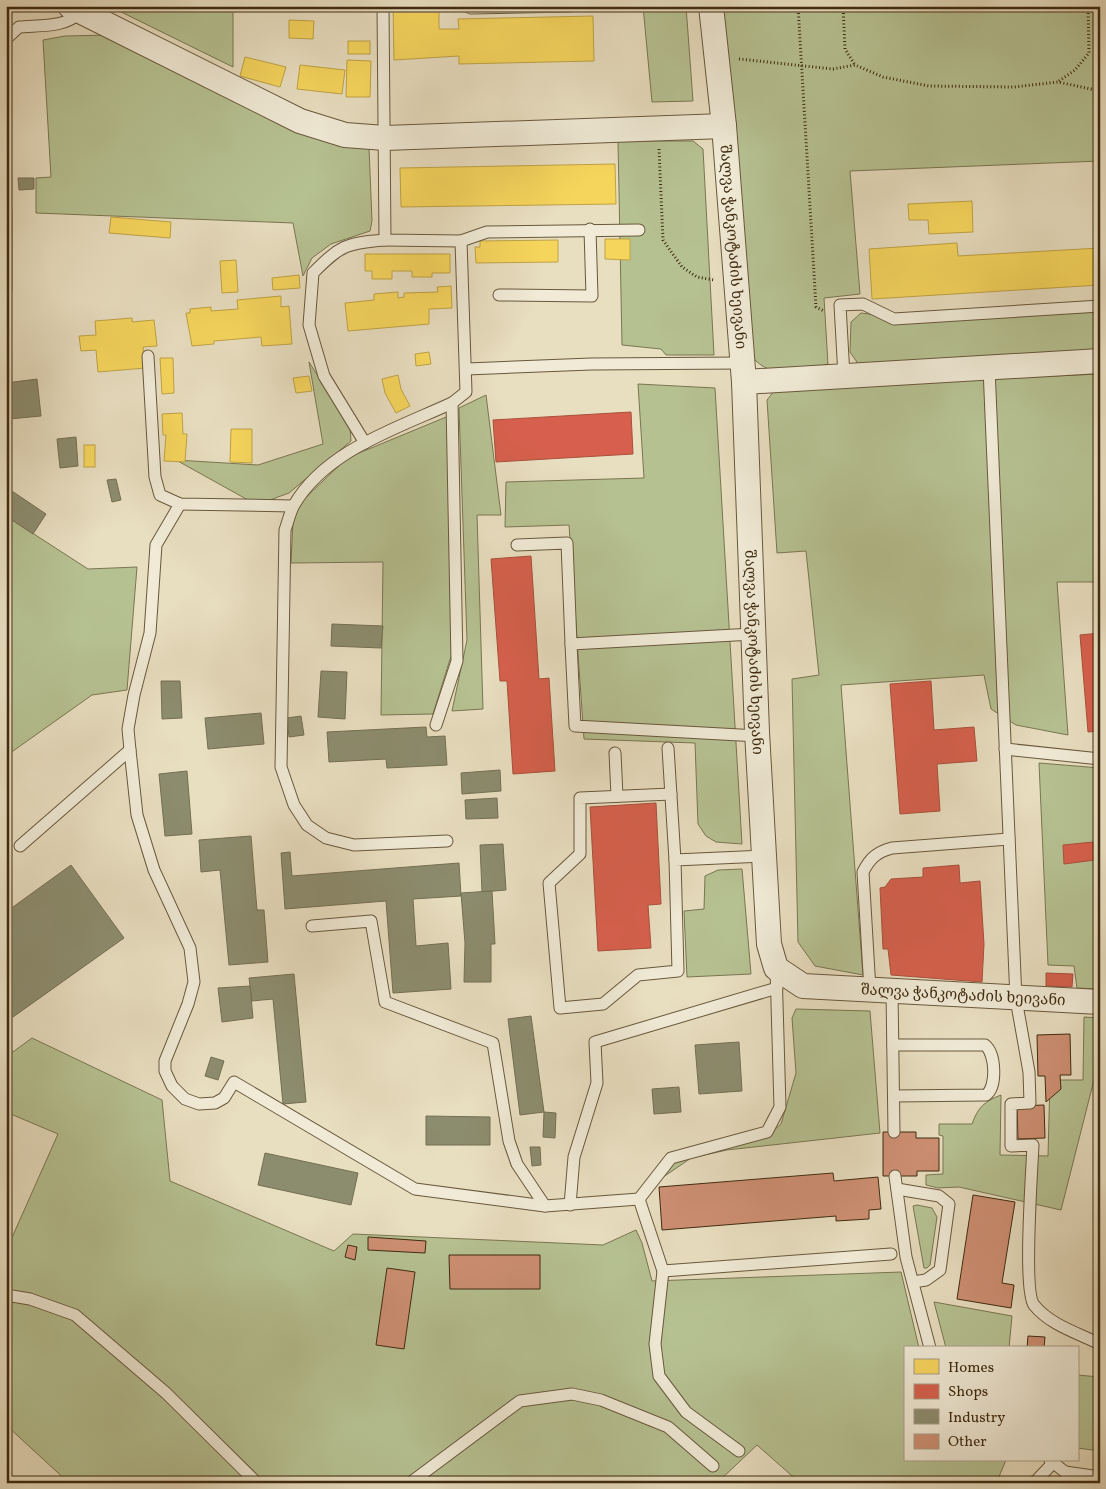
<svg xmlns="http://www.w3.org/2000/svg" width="1106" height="1489" font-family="Vollkorn,'Noto Serif Georgian',serif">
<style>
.green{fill:#b6c192;stroke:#7a7651}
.homes{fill:#f6d55c;stroke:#bfa245}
.shops{fill:#d6604d;stroke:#a9503b}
.industry{fill:#8c8c6e;stroke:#756f52}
.building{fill:#ce8f73;stroke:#3f2b10}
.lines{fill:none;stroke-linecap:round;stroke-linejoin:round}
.service-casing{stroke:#69583c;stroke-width:13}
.minor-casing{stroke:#69583c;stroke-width:26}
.path{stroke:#3f2b10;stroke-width:3;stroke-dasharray:1 2.5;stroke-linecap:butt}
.service{stroke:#f0ead6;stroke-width:11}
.minor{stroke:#f0ead6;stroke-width:24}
.labels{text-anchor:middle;stroke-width:5;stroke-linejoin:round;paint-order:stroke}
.street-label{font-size:15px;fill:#3f2b10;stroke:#f0ead6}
</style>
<rect width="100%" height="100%" fill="#e8dec0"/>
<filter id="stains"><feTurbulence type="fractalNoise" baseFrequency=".004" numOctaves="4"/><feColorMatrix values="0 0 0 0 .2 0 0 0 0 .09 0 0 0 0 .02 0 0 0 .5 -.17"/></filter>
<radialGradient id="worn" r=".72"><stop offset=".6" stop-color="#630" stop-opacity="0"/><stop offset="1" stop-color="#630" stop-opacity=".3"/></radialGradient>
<!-- green -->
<g class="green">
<path d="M109 6H233V67Z"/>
<path d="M643 6H686L693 101 652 102Z"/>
<path d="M722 6H1100V161L850 171 860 294 824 298 828 364C804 369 776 380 756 361 752 357 749 346 747 340Z"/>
<path d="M109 35 369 148 372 221 370 231 331 244 312 258 303 276 293 223 36 213V178L51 177 43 40 65 36Z"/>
<path d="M618 141H693L703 149 714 355H666L661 349 622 345Z"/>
<path d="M1100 310V350L859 365 850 352 851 322 861 313 877 315Z"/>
<path d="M309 362 350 427 351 441 289 493 270 500H248L176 460 258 465 323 444Z"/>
<path d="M1100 374V582H1057L1068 735 1016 725 991 709 984 675 841 685 863 975 815 966 798 942 792 679 819 675 806 551 777 553 767 400 774 391 819 386Z"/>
<path d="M638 384 715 388 742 844 716 842 706 836 698 824 695 743 584 739 569 525 505 527 506 482 644 478Z"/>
<path d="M486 395 501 515H477L483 709 452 711 467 640 459 408Z"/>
<path d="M451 415 452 653 433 714 381 715 383 562 291 563 293 521 299 504 347 458Z"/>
<path d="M6 516 88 569 137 567 127 690 92 695 6 756Z"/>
<path d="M1039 763 1100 768V989L1077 988 1074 966 1048 965Z"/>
<path d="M742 869 751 974 687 977 684 911 704 909 705 876 718 870Z"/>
<path d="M796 1009 870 1011 880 1133 727 1150 691 1158 656 1182 670 1164 767 1136 781 1124 796 1073 792 1018Z"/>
<path d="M1084 1017 1100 1018V1068H1097L1061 1210 959 1187 938 1188 926 1185V1175L943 1174V1136L939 1135V1124H972C978 1107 985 1101 1001 1095L1000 1155 1048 1156 1050 1080H1083Z"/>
<path d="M32 1038 162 1100 170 1181 334 1251 353 1234 603 1245 636 1230 642 1243 652 1281 901 1272 919 1348H905V1460H1006L998 1479 993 1483H800L757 1445 717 1483H69L6 1425V1251L58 1134 6 1112V1057Z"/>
<path d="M917 1205 932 1208 937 1217 930 1265 927 1268H924L913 1206Z"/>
<path d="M934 1302 1012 1316 1009 1348H946Z"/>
<path d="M1077 1375 1100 1377V1451L1077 1448Z"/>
</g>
<!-- homes -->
<g class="homes">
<path d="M393 6H439V29H459L458 19 593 16 594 61 459 64V56L394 60Z"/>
<path d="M289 20 314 21 313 39 289 38Z"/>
<rect x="348" y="41" width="22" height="13"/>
<path d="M245 57 286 67 280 87 240 76Z"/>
<path d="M347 60 371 61 370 97H346Z"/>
<path d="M300 65 345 70 342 94 297 89Z"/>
<path d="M615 164 616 204 401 207 400 168Z"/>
<path d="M972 201 973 232 929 234 928 220H909L908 204Z"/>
<path d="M111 217 171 222 170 238 109 233Z"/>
<path d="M605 239H630V260L605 259Z"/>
<path d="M558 240V262L476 263 475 247H480V241Z"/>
<path d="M957 243 958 256 1100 248V285L872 299 869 249Z"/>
<path d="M365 254H450V273H432V277H412V271H392V279H372V271H365Z"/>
<path d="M236 260 238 292 222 293 220 261Z"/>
<path d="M299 275 300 288 273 290 272 278Z"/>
<path d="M451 286 452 308 429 309V324L348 331 345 303 374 300V294L398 292V298L404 297V293L438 292 437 287Z"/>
<path d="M281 296V307L289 306 292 344 262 346 261 337 214 341V344L192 346 186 313H190V309L211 307V311L238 309 237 300Z"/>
<path d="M132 318V322L154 320 157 346 143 347 145 368 98 372 96 350 81 351 79 336 96 335 95 321Z"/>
<path d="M429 352 431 364 416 366 415 354Z"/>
<path d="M160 358H173L174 393 162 394Z"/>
<path d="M398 375 401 389 410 406 396 413 385 393 382 379Z"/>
<path d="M309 376 312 391 296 393 293 378Z"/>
<path d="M182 413 183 434H187L185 462 164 461 166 435H163L162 414Z"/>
<path d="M231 429H252V463L230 462Z"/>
<rect x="84" y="445" width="11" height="22"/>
</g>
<!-- shops -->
<g class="shops">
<path d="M631 412 633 454 496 462 493 420Z"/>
<path d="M531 556 539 679 549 678 555 771 513 774 507 681H500L491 559Z"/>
<path d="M1100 633V731L1088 732 1080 635Z"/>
<path d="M931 681 934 730 974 727 977 761 937 764 940 811 900 814 890 684Z"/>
<path d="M656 803 661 904 648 905 651 948 598 951 590 807Z"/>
<path d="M1093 842 1095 860 1064 864 1063 845Z"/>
<path d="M959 865 960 883 980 881 984 944 982 982 891 975 888 949H883L880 888 885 887 891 879 923 877V868Z"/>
<path d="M1046 973 1073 974 1072 987 1046 986Z"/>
</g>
<!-- industry -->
<g class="industry">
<path d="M18 178H34V189L19 190Z"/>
<path d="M37 379 41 416 9 419 6 383Z"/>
<path d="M76 437 78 466 60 468 57 439Z"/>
<path d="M116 479 121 500 112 502 107 480Z"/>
<path d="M6 487 46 514 33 534 6 516Z"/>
<path d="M332 624 383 626 381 648 331 646Z"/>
<path d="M321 671 347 672 345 719 318 717Z"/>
<path d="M161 681H180L182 718 162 719Z"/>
<path d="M261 713 264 744 208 749 205 718Z"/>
<path d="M301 716 304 735 289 737 287 718Z"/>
<path d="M426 727 427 737 445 736 447 765 387 768 386 759 329 762 327 732Z"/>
<path d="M500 770 501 791 462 794 461 773Z"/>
<path d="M187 771 192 834 165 836 159 774Z"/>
<path d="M497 798 498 818 466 819 465 800Z"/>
<path d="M251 836 257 910H264L268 962 229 965 220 870 201 872 199 840Z"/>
<path d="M503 844 506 890 482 892 480 845Z"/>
<path d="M290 852 292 876 459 863 461 896 413 899 416 946 448 943 451 989 393 993 386 901 285 909 281 853Z"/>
<path d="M71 865 124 938 6 1022V912Z"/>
<path d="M492 891 495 944H491V982H464L465 943 461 893Z"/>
<path d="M294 974 306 1102 283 1104 273 999 252 1001 249 978Z"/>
<path d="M250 986 253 1018 222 1022 218 988Z"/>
<path d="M531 1016 544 1112 520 1115 508 1019Z"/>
<path d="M739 1042 742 1091 699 1094 695 1045Z"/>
<path d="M211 1057 224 1061 218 1080 205 1076Z"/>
<path d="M679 1087 681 1112 654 1114 652 1089Z"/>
<path d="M544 1112 556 1113 555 1138 543 1137Z"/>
<path d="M426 1116 490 1117V1145H426Z"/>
<path d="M530 1147H540L541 1165 532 1166Z"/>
<path d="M265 1153 358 1173 351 1205 258 1185Z"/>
</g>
<!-- building -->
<g class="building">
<path d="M1070 1034 1071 1075H1060L1061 1089 1046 1102 1045 1076H1038L1037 1035Z"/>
<path d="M1044 1105 1045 1138 1018 1139 1017 1106Z"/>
<path d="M883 1132H916V1138H939V1171H917V1176H883Z"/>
<path d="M833 1173 834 1181 878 1177 881 1209 869 1210V1219L836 1221V1216L662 1230 659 1187Z"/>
<path d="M973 1195 1015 1202 1002 1283 1014 1285 1011 1308 957 1299Z"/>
<path d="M368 1237 426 1241 425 1253 368 1250Z"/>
<path d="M348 1245 357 1247 355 1260 345 1257Z"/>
<path d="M449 1255H540V1289H450Z"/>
<path d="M387 1268 415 1272 404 1349 376 1345Z"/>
<path d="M1028 1336 1045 1337 1044 1348H1027Z"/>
</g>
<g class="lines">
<defs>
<g id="service">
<path d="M383 6 385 240 461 241 466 392 452 403C398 428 326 450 294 505 290 512 288 522 285 530L281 767 294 805 307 825 326 838 354 845 447 841"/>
<path d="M467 6 471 8 570 6"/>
<path d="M6 39 19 27C39 25 66 28 80 12"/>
<path d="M6 211V291"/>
<path d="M461 241 487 232 639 230"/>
<path d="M499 295 592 296 590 229"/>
<path d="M148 356 155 477 160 495 180 504 293 506"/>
<path d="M989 368 1016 999 1029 1072 1030 1103 1011 1104V1146L1033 1145C1032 1170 1023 1291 1034 1305 1050 1325 1078 1333 1100 1344"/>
<path d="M467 369 591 364 742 363"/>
<path d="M844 376 840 305 863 304 894 319 1100 306"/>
<path d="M365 443 324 376 309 325 313 273C340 246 345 243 385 240"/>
<path d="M180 504 156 545 150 633 134 695 128 729 130 750 137 815 154 870 190 948 194 982 188 1004 165 1061V1071L172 1086 185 1099 199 1104 215 1103 224 1098 234 1082 415 1189 545 1206 639 1199 671 1158 767 1132 780 1107 776 968"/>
<path d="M517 545 567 543 571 644"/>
<path d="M753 634 571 644 575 726 758 736"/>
<path d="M436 725 457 661 452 403"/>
<path d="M668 748 675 860"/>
<path d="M1005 749 1100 759"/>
<path d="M615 753 617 796"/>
<path d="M671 794 580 798V854L549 883 560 1008 603 1004 638 975 678 971 675 860 765 856"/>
<path d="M20 846 130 750"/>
<path d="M312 926 371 921 385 1002 493 1043 509 1141 517 1164 545 1206"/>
<path d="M870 990 863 872C870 858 877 852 892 848L1009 839"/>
<path d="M892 991 894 1132"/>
<path d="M893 1045H985C996 1054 997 1087 986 1095L894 1096"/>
<path d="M895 1176 906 1257 930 1348"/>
<path d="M897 1189 939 1196 949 1204 940 1270 926 1280 913 1282"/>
<path d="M639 1199 663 1271 891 1254"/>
<path d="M570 1205 574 1157 597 1083 595 1042 777 988"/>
<path d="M663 1271 655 1344 659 1376 686 1412 739 1451"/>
<path d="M6 1295 30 1299 75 1315 166 1393 257 1483"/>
<path d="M1050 1460 1065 1472 1071 1483"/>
<path d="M1065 1472 1100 1477"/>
<path d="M410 1483 520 1401 572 1394 601 1400 668 1427 713 1466"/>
<path d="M1034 1483 1053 1463"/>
</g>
<g id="minor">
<path d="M70 6 300 121 345 135 385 138 724 126"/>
<path id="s1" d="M711 6 724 126 744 382 757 732 769 944 776 968 803 986 1100 1002"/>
<path d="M744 382 1100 361"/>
</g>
</defs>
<!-- service casing -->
<use href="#service" class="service-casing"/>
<!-- minor casing -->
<use href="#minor" class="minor-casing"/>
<!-- path -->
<g class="path">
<path d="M798 6 816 307 824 311"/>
<path d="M843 6 845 49 855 65"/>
<path d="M739 59 833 69 855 65 883 77 929 86 1014 87 1058 82 1100 91"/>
<path d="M1059 81 1075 70 1089 53 1088 6"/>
<path d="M659 149 663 240 682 267 697 277 714 280"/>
</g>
<!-- service -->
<use href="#service" class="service"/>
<!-- minor -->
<use href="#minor" class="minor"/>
</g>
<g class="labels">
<!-- street labels -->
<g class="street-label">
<text dy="5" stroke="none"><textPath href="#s1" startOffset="242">შალვა ჭანკოტაძის ხეივანი</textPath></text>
<text dy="5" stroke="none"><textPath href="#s1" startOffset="648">შალვა ჭანკოტაძის ხეივანი</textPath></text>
<text dy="5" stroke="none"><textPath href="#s1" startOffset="1158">შალვა ჭანკოტაძის ხეივანი</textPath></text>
</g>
</g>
<!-- margin -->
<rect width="1106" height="1489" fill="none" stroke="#e8dec0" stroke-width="25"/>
<rect x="8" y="8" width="1091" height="1474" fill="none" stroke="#3f2b10" stroke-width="2.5"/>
<rect x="12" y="12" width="1081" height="1464" fill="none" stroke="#3f2b10"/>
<!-- legend -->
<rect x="904" y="1346" width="175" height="115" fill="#f0ead6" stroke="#a99e87"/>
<rect x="914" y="1359" width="25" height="15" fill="#f6d55c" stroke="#a99e87"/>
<text x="948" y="1372" font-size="15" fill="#3f2b10">Homes</text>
<rect x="914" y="1384" width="25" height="15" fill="#d6604d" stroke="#a99e87"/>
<text x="948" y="1396" font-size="15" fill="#3f2b10">Shops</text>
<rect x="914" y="1409" width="25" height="15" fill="#8c8c6e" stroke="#a99e87"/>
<text x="948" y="1422" font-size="15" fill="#3f2b10">Industry</text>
<rect x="914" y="1434" width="25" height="15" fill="#ce8f73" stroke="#a99e87"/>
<text x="948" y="1446" font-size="15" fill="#3f2b10">Other</text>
<rect width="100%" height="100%" filter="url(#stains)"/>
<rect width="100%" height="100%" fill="url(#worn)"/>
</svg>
